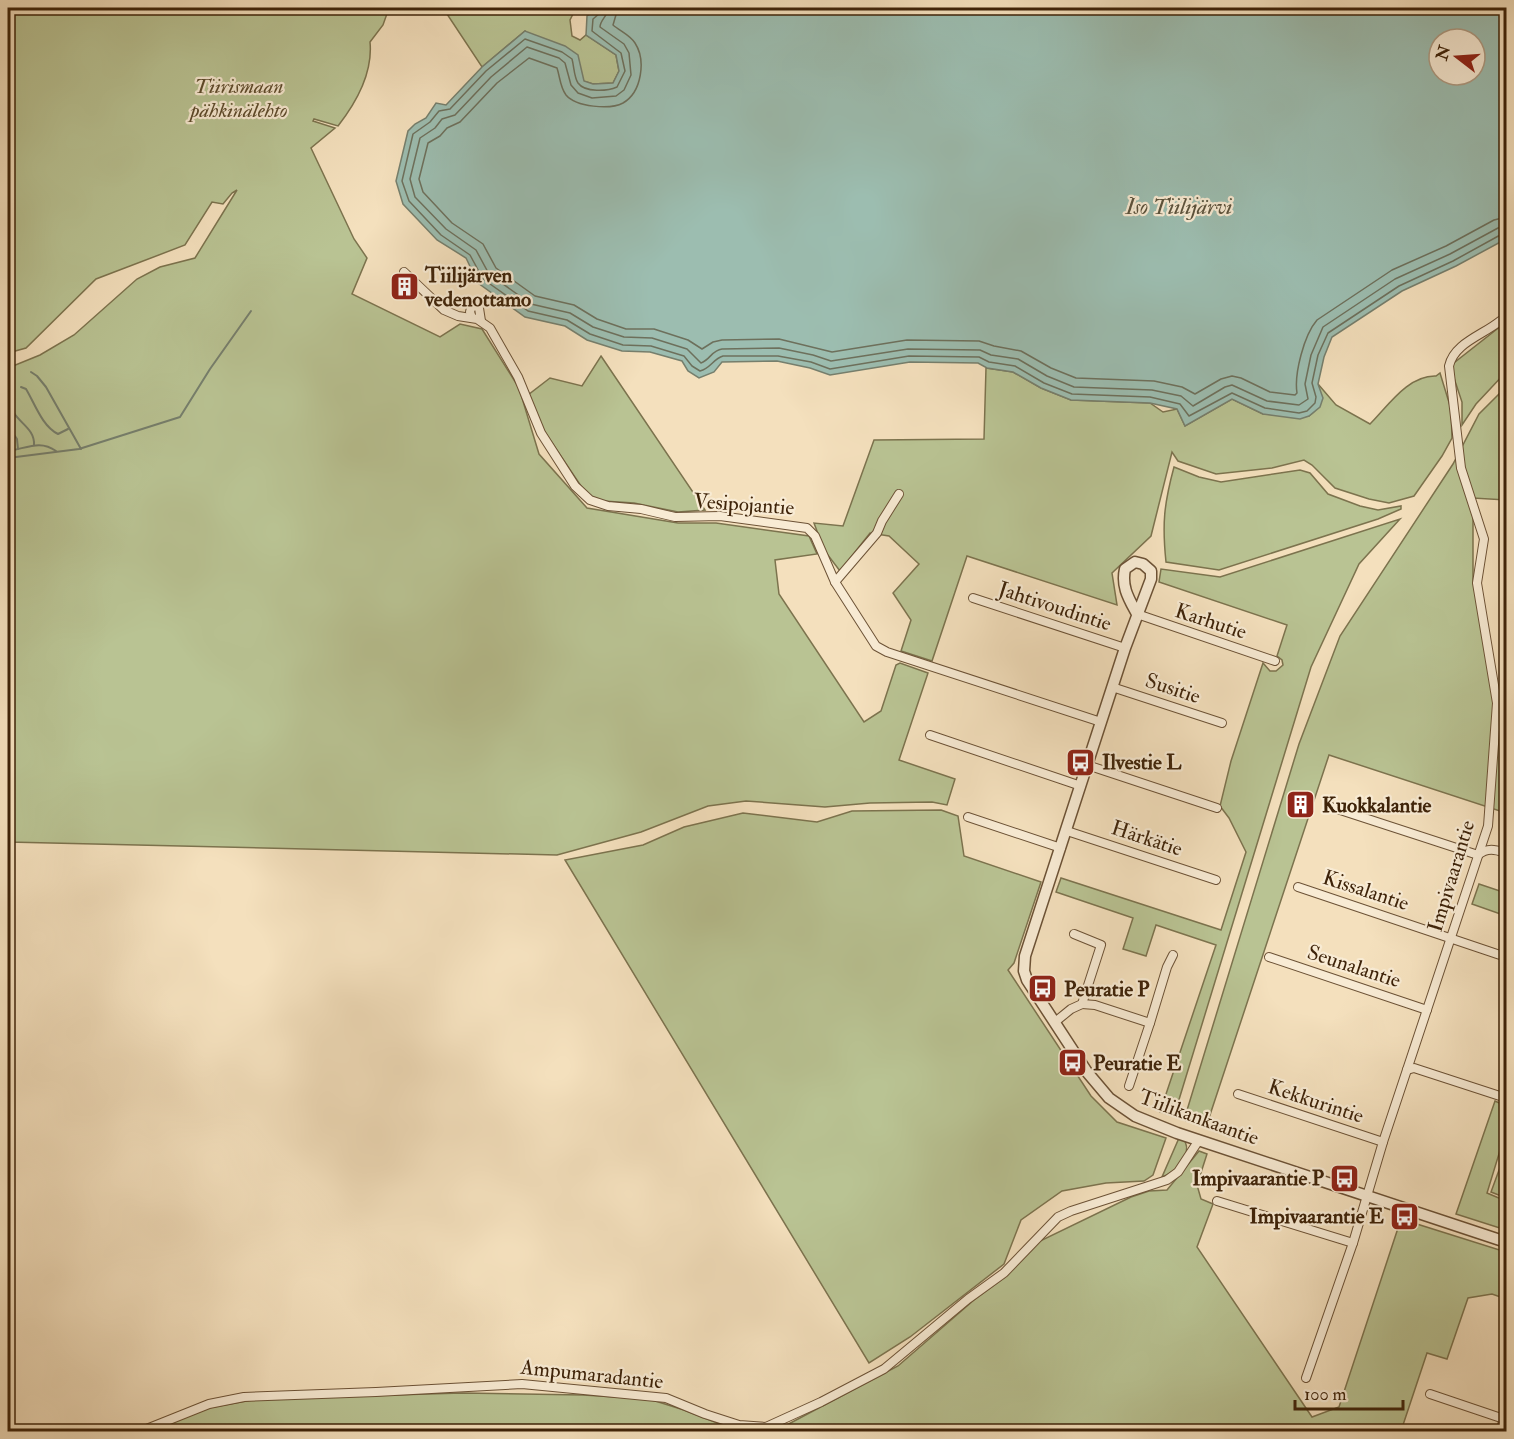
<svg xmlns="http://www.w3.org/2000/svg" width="1514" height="1439" font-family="'IM FELL Double Pica',serif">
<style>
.green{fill:#b9c393;stroke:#7c734e;stroke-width:1.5}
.water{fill:#9cbdb0;stroke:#767f6d;stroke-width:1.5;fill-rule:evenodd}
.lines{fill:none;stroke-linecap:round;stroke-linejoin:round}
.shore{stroke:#6d705c;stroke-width:1.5}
.stream{stroke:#767f6d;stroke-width:2}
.minor-casing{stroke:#6c5236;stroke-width:10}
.tertiary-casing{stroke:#6c5236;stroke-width:13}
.minor{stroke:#f8ebd4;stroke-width:8}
.tertiary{stroke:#f8ebd4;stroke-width:10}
.labels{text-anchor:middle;stroke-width:4.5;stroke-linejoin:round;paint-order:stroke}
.park-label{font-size:21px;font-style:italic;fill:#5d4b2c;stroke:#f8ebd4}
.poi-label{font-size:21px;font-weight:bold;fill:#3e2309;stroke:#f8ebd4;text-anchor:start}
.street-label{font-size:21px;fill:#3e2309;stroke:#f8ebd4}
.water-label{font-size:22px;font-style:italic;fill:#5a513b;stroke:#f8ebd4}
</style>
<rect width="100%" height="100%" fill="#f4e0bd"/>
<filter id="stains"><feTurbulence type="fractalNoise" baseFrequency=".00333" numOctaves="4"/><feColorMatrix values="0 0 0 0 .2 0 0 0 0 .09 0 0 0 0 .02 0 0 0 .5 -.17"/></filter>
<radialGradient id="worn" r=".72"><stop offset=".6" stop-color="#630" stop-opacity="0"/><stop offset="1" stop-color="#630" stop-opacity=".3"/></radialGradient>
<!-- green -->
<g class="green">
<path d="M8 8H389L383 25 370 42C373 73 356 103 338 126L314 119 313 121 335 128 311 148 354 239 367 258 352 294 440 337 460 324 482 329 519 388 539 454 587 508 678 523H716L809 536 817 554 775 560 779 594 864 722 881 711 896 665 900 663 928 673 899 760 955 779 947 805 932 802 870 803 825 807 746 801 708 806 641 832 557 855 8 842V368L40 355 74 335 137 279 160 267 195 258 237 190 232 193 223 204 212 202 185 245 96 279 26 348 8 353Z"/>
<path d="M443 8H592L573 14 570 20 572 36 580 40 586 35 616 55 619 71 613 83 593 84 583 81 525 31 482 67Z"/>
<path d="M1506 322V372L1476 404 1462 425V402L1450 366Z"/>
<path d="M601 356 705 510 678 512 634 503 603 501 587 495 544 431 528 395 550 378 582 386Z"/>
<path d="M986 368 1013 372 1041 388 1071 400 1150 403 1163 412 1177 409 1185 426 1232 399 1263 414 1309 416C1322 406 1323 400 1318 384L1336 405 1370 424C1388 406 1408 375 1436 376L1440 373 1451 409 1452 438 1442 456 1414 496 1389 503 1369 499 1335 488 1312 465 1304 460 1272 468 1216 474 1178 461 1172 452 1151 536 1112 573 1117 605 967 556 932 661 901 651 911 620 893 593 919 564 889 536 870 533 840 571 824 550 814 523 843 526 874 440 984 439Z"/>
<path d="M1506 387V500L1473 498V581L1493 696 1506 694V813L1329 755 1206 1127 1184 1120 1299 744 1340 636 1453 464 1479 414Z"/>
<path d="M1174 467 1199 477 1221 482 1300 470 1310 473 1328 494 1360 506 1378 510 1401 506V509L1378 519 1219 570 1166 562C1162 524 1164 504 1174 467Z"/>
<path d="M1400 519 1359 564 1311 667 1174 1116 1160 1112 1216 945 1156 925 1146 956 1123 949 1133 918 1056 892 1061 878 1221 930 1246 852 1229 818 1220 806 1231 761 1263 663 1270 671H1276L1283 665 1282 660 1277 656 1287 625 1159 582 1161 569 1220 577Z"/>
<path d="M941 810 958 816 964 856 1041 882 1014 963 1008 970 1091 1096 1117 1122 1166 1138 1153 1175 1144 1181 1106 1183 1062 1191 1021 1220 1004 1264 910 1337 869 1363 565 860 643 845 684 827 743 813 817 822 852 811Z"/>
<path d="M1479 884 1506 893V916L1472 904Z"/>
<path d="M1495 1101 1506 1106V1131L1487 1193 1506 1201V1230L1456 1214Z"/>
<path d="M1179 1138 1185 1141C1192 1157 1175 1172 1162 1177Z"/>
<path d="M1199 1151 1207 1154 1197 1185 1201 1199 1213 1204 1197 1247 1312 1417 1339 1407 1401 1219 1506 1252V1299L1492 1294 1468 1298 1447 1359 1427 1353 1401 1431 768 1432 783 1427 898 1366 974 1300 1005 1277 1040 1241 1131 1197 1149 1191 1167 1190Z"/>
<path d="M1506 1151V1198L1491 1192Z"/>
<path d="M462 1393 583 1395 649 1399 684 1410 738 1431 148 1432 208 1408 257 1399Z"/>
</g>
<!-- water -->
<path class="water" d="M598 8H1506V239L1456 266 1402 291 1332 337 1324 357 1318 384 1323 398 1320 407 1309 416 1300 419 1263 414 1232 399 1185 426 1177 409 1150 403 1071 400 1041 388 1013 372 987 368 978 363 910 362 830 375 810 368 777 361 722 362 714 372 699 378 688 371 682 361 650 352 622 351 587 340 565 326 525 317 478 283 466 258 437 240 403 204 396 181 408 131 415 124 426 118 436 103 446 105 482 67 525 31 565 46 578 55 584 81 593 84 613 83 619 71 616 55 586 35 587 16ZM1439 39H1475V75H1439Z"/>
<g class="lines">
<!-- shore -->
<g class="shore">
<path d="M601 8 600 13 593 19 592 31 621 53 625 71 617 87C608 91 585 93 578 83 574 77 574 66 572 59L562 52 525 39 486 71 450 109 439 111 430 122 413 134 402 181 409 201 441 235 470 255 483 279 528 311 567 320 590 334 623 345 651 346 684 356 692 366 700 371C711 368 713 359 723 356H778L811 362 830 369 909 356 979 357 989 362 1015 366 1044 383 1072 394 1150 397 1180 404 1189 416 1232 393 1265 408 1299 413 1307 411 1315 403 1316 397 1312 383 1318 355 1328 333 1399 286 1453 261 1502 234H1506"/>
<path d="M608 8C608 16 600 20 600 27L624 44 629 53 631 75 624 90 616 96 592 98 578 93 571 85 565 63 559 58 527 47 491 77 455 115 442 119 435 128 420 138 410 179 415 197 446 229 476 250 489 274 531 304 570 313 593 327 624 337 652 338 687 349 701 363C710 360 712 350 722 349L779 348 813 355 831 361 908 349 980 350 991 355 1018 359 1047 376 1074 387 1152 390 1181 396 1193 406 1225 387 1232 385 1267 401 1299 405 1308 399 1305 384 1311 355 1323 327 1395 279 1450 254 1498 228 1506 226"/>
<path d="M618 8 613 25C620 31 630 35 635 43 646 60 642 92 623 103 610 110 576 107 566 95 560 87 560 77 557 68L529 58 497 83 460 122 447 128 440 136 428 143 419 179 423 192 452 223 483 244 496 268 535 296 574 305 597 319 626 329H654L688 340 702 349 713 342 722 340 779 339 832 352 907 340 979 341 994 346 1021 351 1051 368 1076 378 1154 381 1182 387 1195 394 1221 379 1232 376 1241 378 1270 392 1295 395 1297 393C1294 374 1304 335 1317 320L1392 270 1446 246 1494 220 1506 217"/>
</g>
<!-- stream -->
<g class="stream">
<path d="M31 372 37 376 46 387 81 449"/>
<path d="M8 375 10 380 8 387"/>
<path d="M21 387 26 389C35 404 42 426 58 434L68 429"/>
<path d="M8 400C10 404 12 409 14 413 21 424 35 430 34 445"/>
<path d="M8 426 17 439 18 449"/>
<path d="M8 451C25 449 40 439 56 451"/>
<path d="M8 458 79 449 180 417 210 369 251 311"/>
</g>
<defs>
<g id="minor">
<path d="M404 272 444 310 458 316 477 319 490 328 518 377 541 433 575 486 590 500 608 506 641 509 675 517 720 516 807 528 815 536 835 582 876 646 887 652 1101 722"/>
<path d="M472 318 470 312 471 308 475 306 479 308 481 321"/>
<path d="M835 582 877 533 882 521 899 494"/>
<path d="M973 598 1125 648"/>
<path d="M1137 614 1275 661"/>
<path d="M1112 687 1222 723"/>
<path d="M930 735 1081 786"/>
<path d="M1087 765 1217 808"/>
<path d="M1331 807 1478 855C1488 847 1496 850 1506 853"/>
<path d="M968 817 1061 848"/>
<path d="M1067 831 1216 880"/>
<path d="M1298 887 1506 957"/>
<path d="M1269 957 1427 1010"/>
<path d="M1082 1004 1095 1005 1150 1023 1167 967 1173 955"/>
<path d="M1055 1022 1071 1009 1082 1004 1101 945 1074 934"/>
<path d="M1407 1070 1414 1068 1506 1098"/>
<path d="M1129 1086 1150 1023"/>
<path d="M1238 1094 1383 1142"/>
<path d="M1217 1201 1353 1243"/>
<path d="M1306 1378 1353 1243 1383 1142 1488 826 1497 703 1477 583 1484 539 1461 468 1449 366C1454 343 1483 335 1500 321"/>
<path d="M1430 1394 1504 1419"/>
<path d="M139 1432 209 1404 244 1397 376 1392 522 1384 666 1398 705 1414 739 1425 766 1427 821 1402 884 1369 968 1299 1004 1273 1058 1217 1071 1211 1167 1180 1178 1172 1199 1140"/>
<path d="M1500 1432 1506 1411"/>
</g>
<path id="tertiary" d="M1137 614C1129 599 1121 587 1125 569L1135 562 1143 564 1151 571V579L1125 648 1025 956 1024 971 1027 980 1087 1072 1109 1098 1135 1116 1177 1133 1506 1242"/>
</defs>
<!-- minor casing -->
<use href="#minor" class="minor-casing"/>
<!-- tertiary casing -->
<use href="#tertiary" class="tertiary-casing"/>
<!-- minor -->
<use href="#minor" class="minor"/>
<!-- tertiary -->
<use href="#tertiary" class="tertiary"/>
</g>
<!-- icons -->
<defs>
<symbol id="building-square" viewBox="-11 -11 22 22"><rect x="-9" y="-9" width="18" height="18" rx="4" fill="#8f2418" stroke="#f8ebd4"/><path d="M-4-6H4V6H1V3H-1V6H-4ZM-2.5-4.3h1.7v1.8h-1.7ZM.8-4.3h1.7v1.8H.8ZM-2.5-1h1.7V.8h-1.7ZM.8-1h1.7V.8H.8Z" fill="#fff"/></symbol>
<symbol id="bus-square" viewBox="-11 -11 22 22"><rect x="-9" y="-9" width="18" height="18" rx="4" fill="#8f2418" stroke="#f8ebd4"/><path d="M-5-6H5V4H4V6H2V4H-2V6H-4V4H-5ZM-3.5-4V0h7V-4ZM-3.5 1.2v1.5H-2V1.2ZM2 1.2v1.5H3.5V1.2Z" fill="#fff"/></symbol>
</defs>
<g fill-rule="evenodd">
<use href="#building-square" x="388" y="270" width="33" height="33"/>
<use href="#bus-square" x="1064" y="746" width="33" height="33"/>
<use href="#building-square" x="1284" y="788" width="33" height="33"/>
<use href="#bus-square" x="1026" y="972" width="33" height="33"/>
<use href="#bus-square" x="1056" y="1046" width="33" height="33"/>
<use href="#bus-square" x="1328" y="1162" width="33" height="33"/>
<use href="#bus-square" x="1388" y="1200" width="33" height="33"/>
</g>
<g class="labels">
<!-- park labels -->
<g class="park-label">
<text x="239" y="93">Tiirismaan<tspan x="239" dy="24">pähkinälehto</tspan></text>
</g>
<!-- poi labels -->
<g class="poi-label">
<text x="425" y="282">Tiilijärven<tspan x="425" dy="24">vedenottamo</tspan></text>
<text x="1102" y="769">Ilvestie L</text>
<text x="1322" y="812">Kuokkalantie</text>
<text x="1064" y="996">Peuratie P</text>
<text x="1093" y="1070">Peuratie E</text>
<text x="1324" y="1185" text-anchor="end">Impivaarantie P</text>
<text x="1384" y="1223" text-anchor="end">Impivaarantie E</text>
</g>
<!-- street labels -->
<g class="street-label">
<text transform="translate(744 504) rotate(4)" y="7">Vesipojantie</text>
<text transform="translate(1055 606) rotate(18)" y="7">Jahtivoudintie</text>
<text transform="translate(1211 621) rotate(18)" y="7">Karhutie</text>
<text transform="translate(1173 688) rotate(18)" y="7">Susitie</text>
<text transform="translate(1147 838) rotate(18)" y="7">Härkätie</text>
<text transform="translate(1451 876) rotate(-73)" y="7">Impivaarantie</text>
<text transform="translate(1366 890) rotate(18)" y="7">Kissalantie</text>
<text transform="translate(1354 966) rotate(18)" y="7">Seunalantie</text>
<text transform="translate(1316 1101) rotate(18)" y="7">Kekkurintie</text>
<text transform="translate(1199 1117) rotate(20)" y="7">Tiilikankaantie</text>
<text transform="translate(592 1374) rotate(6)" y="7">Ampumaradantie</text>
</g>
<!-- water labels -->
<g class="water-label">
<text x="1179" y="214">Iso Tiilijärvi</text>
</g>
</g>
<!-- margin -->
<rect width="1514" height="1439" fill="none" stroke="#f4e0bd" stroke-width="30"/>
<rect x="9" y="9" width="1496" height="1421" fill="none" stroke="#3e2309" stroke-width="3"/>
<rect x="15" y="15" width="1484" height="1409" fill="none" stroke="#3e2309" stroke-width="1.5"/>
<!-- north arrow -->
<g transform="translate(1457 57) rotate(287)"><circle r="28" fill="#f8ebd4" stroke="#ae9b83" stroke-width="1.5"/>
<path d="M0-4.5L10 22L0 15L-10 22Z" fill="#8f2418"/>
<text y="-9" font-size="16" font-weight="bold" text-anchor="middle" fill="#3e2309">N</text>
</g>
<!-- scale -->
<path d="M1295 1400v9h108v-9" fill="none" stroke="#3e2309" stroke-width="3"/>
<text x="1304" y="1400" font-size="18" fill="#3e2309" stroke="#f8ebd4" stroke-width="4.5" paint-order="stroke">100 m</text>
<rect width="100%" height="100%" filter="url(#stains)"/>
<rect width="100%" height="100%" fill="url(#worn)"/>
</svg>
